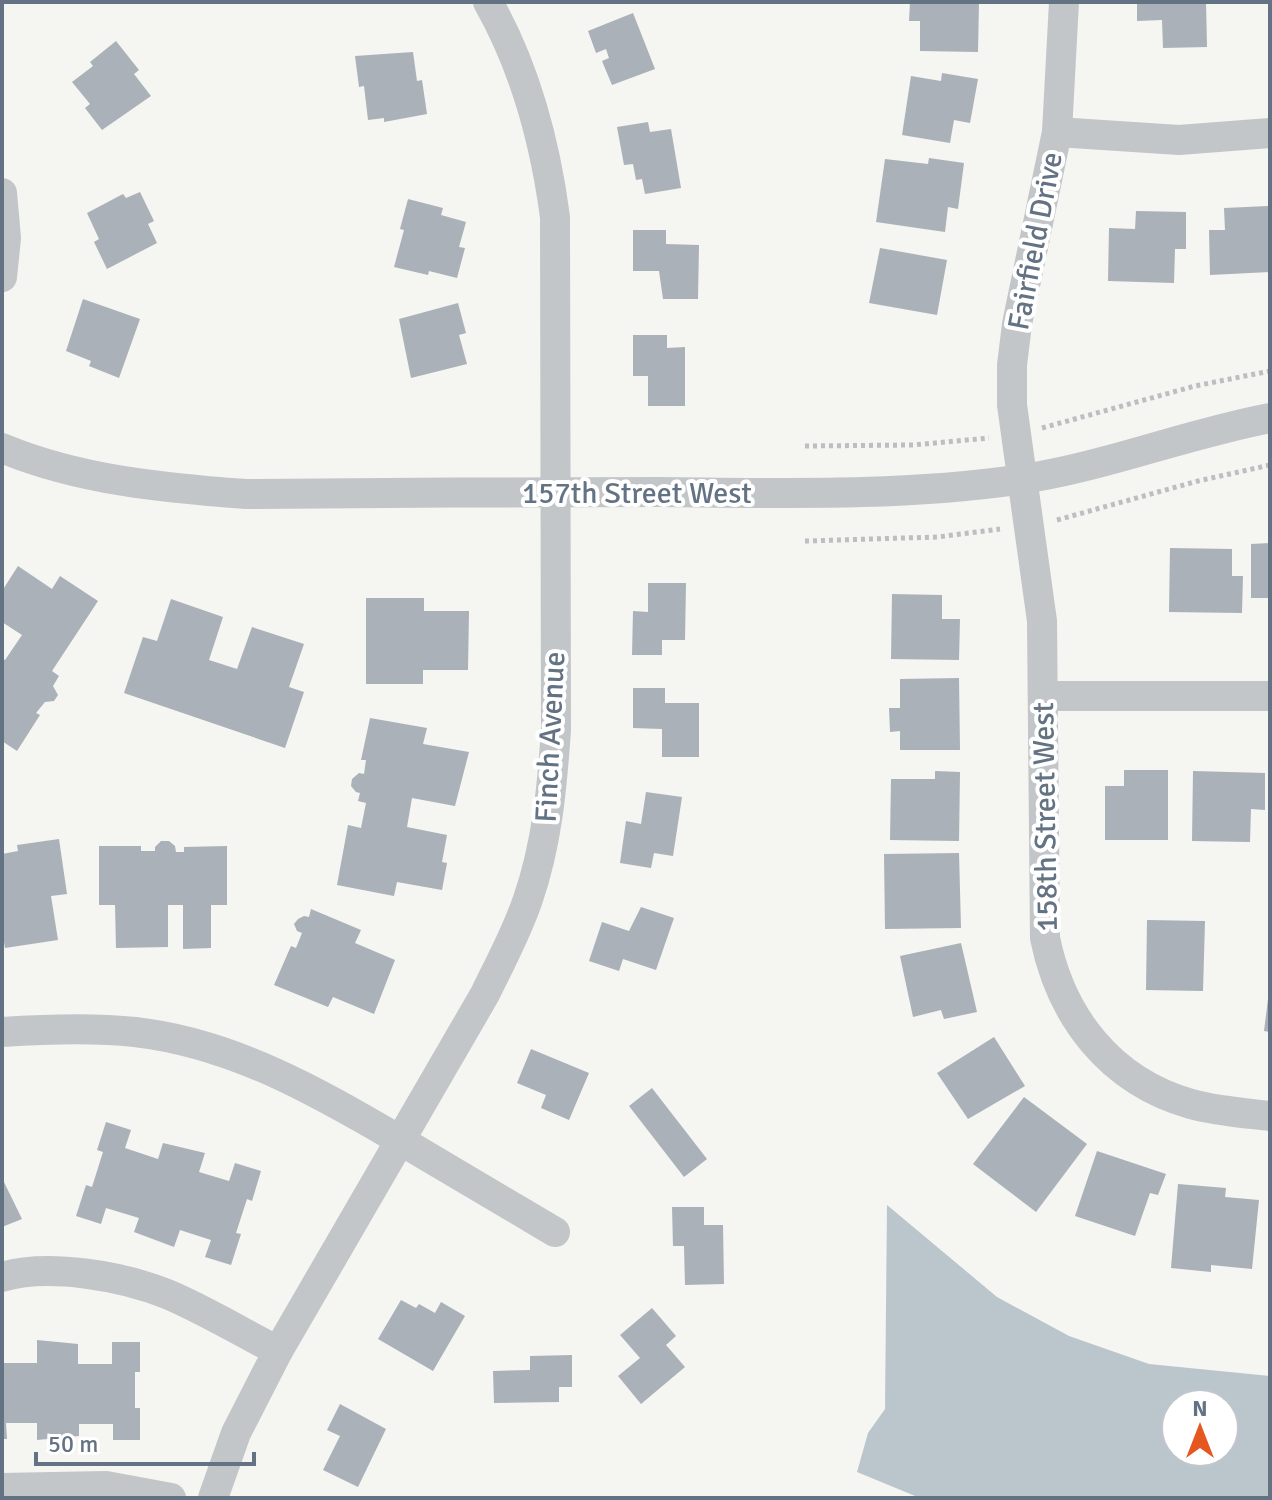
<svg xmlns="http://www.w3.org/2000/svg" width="1272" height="1500" font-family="Signika,sans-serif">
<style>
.water{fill:#bbc6cc;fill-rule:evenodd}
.building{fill:#aab1b8}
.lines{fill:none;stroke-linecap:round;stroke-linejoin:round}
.path{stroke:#bcbec0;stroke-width:5;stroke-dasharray:4 4;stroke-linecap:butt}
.minor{stroke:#c2c6c9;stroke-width:30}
.labels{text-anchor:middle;stroke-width:8;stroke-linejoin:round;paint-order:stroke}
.street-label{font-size:30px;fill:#637383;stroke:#fff}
</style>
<rect width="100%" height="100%" fill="#f5f5f1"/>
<!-- water -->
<path class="water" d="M887 1205 997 1297 1069 1336 1149 1364 1270 1376V1498H920L857 1472 868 1433 885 1409ZM1176 1404H1224V1452H1176Z"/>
<!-- building -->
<g class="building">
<path d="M910 2H979L978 52 920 51V21H909Z"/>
<path d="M1137 2H1206L1207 47 1163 48 1162 20 1137 21Z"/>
<path d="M633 13 655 69 612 85 602 61 609 58 606 49 596 53 588 31Z"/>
<path d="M116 41 139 70 134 74 151 96 102 130 85 108 90 104 72 82 93 66 90 62Z"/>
<path d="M413 52 417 81 422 80 427 114 384 122V118L368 120 364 86 359 87 355 56Z"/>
<path d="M942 73 978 79 970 123 954 120 950 143 902 135 911 76 941 81Z"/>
<path d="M648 122 650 132 671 129 681 188 645 194 642 179 636 180 633 164 624 165 617 127Z"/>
<path d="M929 158 964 163 958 209 948 207 945 232 876 222 885 159 928 164Z"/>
<path d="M140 192 154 221 148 224 157 243 107 269 94 242 99 239 87 213 123 194 126 198Z"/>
<path d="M408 199 443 208 441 215 466 222 459 247 465 248 457 278 429 271 428 275 394 267 404 230 400 229Z"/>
<path d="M1268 206 1270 272 1210 275 1209 230H1225L1224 208Z"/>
<path d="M1136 211 1186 212V249H1175L1174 283 1108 281 1109 228 1135 229Z"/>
<path d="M633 230H666V244L699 245 698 299H663L659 271H633Z"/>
<path d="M880 248 947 260 937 315 869 303Z"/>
<path d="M83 299 140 319 119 378 89 366 91 361 66 351Z"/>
<path d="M458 303 466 333 459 335 467 364 411 378 399 319Z"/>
<path d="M633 335H667V348L685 347V406H648V376H633Z"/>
<path d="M1270 543V598H1251V544Z"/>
<path d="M1170 548 1232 549V576H1243L1242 613 1169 612Z"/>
<path d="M18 566 52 589 60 576 98 601 52 671 59 676 53 686 58 695 54 701 45 702 36 713 40 715 17 751 2 741V658L5 660 22 635 2 622V591Z"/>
<path d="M648 583H686L685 640H662V655H632L633 611 648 612Z"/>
<path d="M892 594 942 595V619H960L959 660 891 659Z"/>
<path d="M366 598H424V611H469L468 670H423V684H366Z"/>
<path d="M171 599 223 617 209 660 237 669 252 627 304 644 289 687 304 692 285 748 124 693 143 637 157 641Z"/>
<path d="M959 678 960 750H900V731L890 732 889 708H900V679Z"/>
<path d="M633 688H665V703H699V757H662V729L633 728Z"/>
<path d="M370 718 427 728 423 744 469 752 455 806 412 798 407 827 447 835 442 862 447 863 442 890 397 882 394 896 337 885 348 825 361 828 366 803 358 801 360 793 356 792 351 786 352 779 359 773 364 774 366 760H361Z"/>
<path d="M1124 770H1168V840H1105V786H1124Z"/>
<path d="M935 771 960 772 959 841 890 840 891 779H935Z"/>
<path d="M1193 771 1265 773V810L1251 809 1250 842 1192 841Z"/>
<path d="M646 792 682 797 673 856 654 853 651 868 620 863 626 821 641 824Z"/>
<path d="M59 839 67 894 51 896 58 940 5 948 2 930V854L18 851 17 845Z"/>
<path d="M161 841H169L175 846 176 852H184V847L227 846V905H211V948L183 949V905H168V947L116 948 115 905H99V846H141V851H155V847Z"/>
<path d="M959 853 961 928 885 929 884 854Z"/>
<path d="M641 907 674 918 656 970 623 959 619 971 589 961 602 922 629 931Z"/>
<path d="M311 909 361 930 355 943 395 960 374 1014 333 997 328 1007 274 985 291 946 296 948 302 933 297 931 294 924 298 919 304 916 309 917Z"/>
<path d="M1147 920 1205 921 1203 991 1146 990Z"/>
<path d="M961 943 977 1012 944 1019 941 1010 913 1017 900 956Z"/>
<path d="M1268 999H1270V1032L1264 1031Z"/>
<path d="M994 1037 1025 1086 968 1119 937 1073Z"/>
<path d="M531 1049 589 1073 569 1120 541 1108 546 1095 517 1083Z"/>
<path d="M652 1088 707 1159 684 1177 629 1106Z"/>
<path d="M1024 1097 1087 1144 1036 1212 973 1164Z"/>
<path d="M106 1122 131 1130 125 1148 158 1159 163 1143 205 1153 199 1172 229 1181 235 1163 261 1171 252 1201 247 1199 236 1233 241 1234 231 1265 205 1257 211 1240 180 1230 174 1247 134 1232 139 1218 106 1208 101 1224 76 1216 86 1185 92 1187 103 1152 97 1150Z"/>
<path d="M1097 1151 1166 1174 1158 1195 1150 1193 1135 1236 1075 1216Z"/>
<path d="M2 1178 22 1219 2 1227Z"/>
<path d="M1178 1184 1226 1188 1225 1197 1259 1200 1252 1269 1211 1265V1272L1171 1268Z"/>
<path d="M672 1207H704V1225H723L724 1284 685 1285 684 1246H673Z"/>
<path d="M401 1300 416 1308 419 1304 435 1313 441 1302 465 1316 433 1371 378 1339Z"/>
<path d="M652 1308 676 1336 666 1345 685 1367 641 1404 618 1376 640 1358 620 1335Z"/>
<path d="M37 1340 78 1344V1364H112V1342H140V1372H135V1408H140V1440H113V1424H79V1436L37 1440V1423H6L7 1439H2V1363H37Z"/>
<path d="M572 1355V1387H559V1402L494 1403 493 1371 530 1370V1356Z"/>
<path d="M340 1404 386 1429 358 1487 323 1470 340 1436 327 1430Z"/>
</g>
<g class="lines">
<!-- path -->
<g class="path">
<path d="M1042 428 1195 386 1270 371"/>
<path d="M805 446 913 445 989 438"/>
<path d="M1057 520 1198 481 1270 465"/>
<path d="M805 541 938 537 1000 529"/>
</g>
<!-- minor -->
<g class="minor">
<path d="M1064 2 1057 132 1017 324 1012 365V405L1042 621 1045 938C1061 1017 1110 1081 1191 1104 1216 1111 1244 1113 1270 1116"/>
<path d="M1057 132 1179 140 1270 133"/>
<path d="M2 193 6 238 2 277"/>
<path d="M2 448C79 480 164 488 246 494 384 493 521 492 659 492 780 493 902 497 1023 479 1107 466 1186 434 1270 418"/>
<path d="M1043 696H1270"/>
<path d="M2 1032C46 1029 91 1027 135 1032 232 1043 316 1091 398 1139 450 1170 502 1201 555 1232"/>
<path d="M2 1277C48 1263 122 1276 167 1294 205 1310 241 1332 278 1351"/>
<path d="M2 1488 106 1486 171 1498"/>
<path d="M213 1498 236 1433 278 1351 485 994C500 963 517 932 528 899 547 844 552 788 556 730L555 217C545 141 526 69 488 2"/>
</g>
</g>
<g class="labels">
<!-- street labels -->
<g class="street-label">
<text transform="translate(1035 241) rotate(-79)" y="10">Fairfield Drive</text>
<text x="637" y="503">157th Street West</text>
<text transform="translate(550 737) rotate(-87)" y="10">Finch Avenue</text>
<text transform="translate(1045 817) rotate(-91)" y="10">158th Street West</text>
</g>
</g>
<!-- border -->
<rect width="1272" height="1500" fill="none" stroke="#637383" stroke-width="8"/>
<!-- north arrow -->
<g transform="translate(1200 1428)"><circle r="38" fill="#ffffff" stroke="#c1c7cd" stroke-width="2"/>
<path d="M0-6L14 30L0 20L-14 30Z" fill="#e65620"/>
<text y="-12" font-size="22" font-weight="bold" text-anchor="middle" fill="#637383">N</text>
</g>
<!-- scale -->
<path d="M36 1452v12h218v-12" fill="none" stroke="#637383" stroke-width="4"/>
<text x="48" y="1452" font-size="24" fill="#637383" stroke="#ffffff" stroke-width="6" paint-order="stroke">50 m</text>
</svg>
